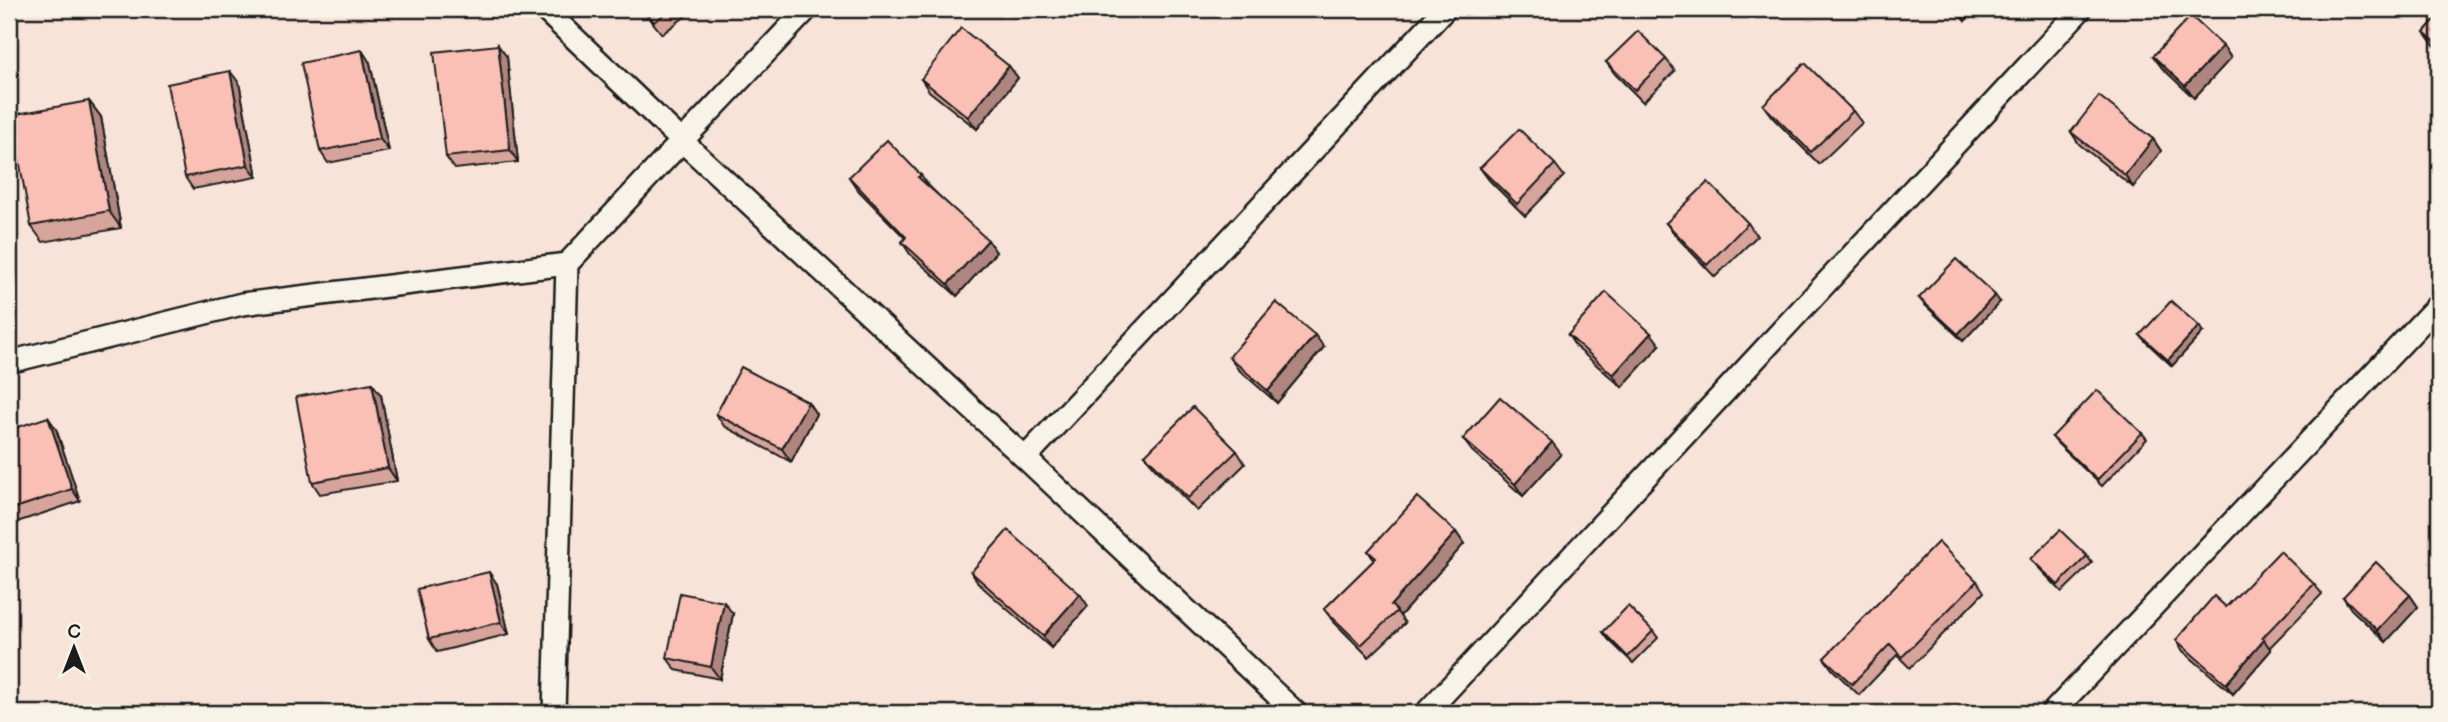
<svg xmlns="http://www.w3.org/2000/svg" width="2448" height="722" font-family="'Balsamiq Sans',sans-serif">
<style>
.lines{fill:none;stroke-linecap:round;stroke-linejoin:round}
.service-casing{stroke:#1c1c1c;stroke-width:26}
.service{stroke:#f7f3e8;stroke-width:21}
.wall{fill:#d7a49c;stroke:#1c1c1c;stroke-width:2}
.shaded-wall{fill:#af867f;stroke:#1c1c1c;stroke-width:2}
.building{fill:#fabfb5;stroke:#1c1c1c;stroke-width:2}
</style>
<rect width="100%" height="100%" fill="#f8e3d9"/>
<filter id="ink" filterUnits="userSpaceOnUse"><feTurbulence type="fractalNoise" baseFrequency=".0143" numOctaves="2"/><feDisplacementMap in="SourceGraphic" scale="14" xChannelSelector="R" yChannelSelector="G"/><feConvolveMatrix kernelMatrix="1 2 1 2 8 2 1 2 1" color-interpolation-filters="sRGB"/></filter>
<g filter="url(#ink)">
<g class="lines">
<defs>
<g id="service">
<path d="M544 9 682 141 567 264 554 713"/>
<path d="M807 9 682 141 1025 458 1296 713"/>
<path d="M9 362 242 304 567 264"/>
<path d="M1025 458 1445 9"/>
<path d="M1426 713 2081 9"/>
<path d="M2052 713 2439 304"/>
</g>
</defs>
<!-- service casing -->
<use href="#service" class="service-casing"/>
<!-- service -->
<use href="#service" class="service"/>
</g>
<!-- wall -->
<g class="wall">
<path d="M642 9H695L662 34Z"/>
<path d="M1952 9H1976L1965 21Z"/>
<path d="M2439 15V49L2433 44 2424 32Z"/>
<path d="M2223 46 2231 58 2194 98 2162 68 2153 56Z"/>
<path d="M507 57 518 162 455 169 446 157Z"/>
<path d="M1666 59 1675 71 1643 102 1615 74 1606 62Z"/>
<path d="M370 63 389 151 328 163 320 151Z"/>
<path d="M1009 66 1018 78 977 129 929 91 921 79Z"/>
<path d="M239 83 257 177 193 189 185 177Z"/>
<path d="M89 101 101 117 121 228 43 242 31 226Z"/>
<path d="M1763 105 1853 111 1862 123 1819 164 1772 117Z"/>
<path d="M2071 132 2153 139 2161 151 2133 187 2079 144Z"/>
<path d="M1555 164 1564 176 1525 216 1489 180 1480 168Z"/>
<path d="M921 175 929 186 996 252 957 296 910 254 902 242 905 238 857 189 849 177Z"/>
<path d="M1666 223H1748L1757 236 1715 277 1675 235Z"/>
<path d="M1919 298 2000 302 1963 341 1924 304Z"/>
<path d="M2203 332 2172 366 2145 341 2140 335Z"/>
<path d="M1568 335 1660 345 1622 387 1576 347Z"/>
<path d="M1324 347 1277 403 1238 369 1229 357Z"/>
<path d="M381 395 397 481 320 494 312 482Z"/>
<path d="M808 402 816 414 791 462 724 426 716 414Z"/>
<path d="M56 429 80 501 17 522 9 511V430Z"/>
<path d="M2142 433 2147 439 2102 486 2057 443 2052 437Z"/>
<path d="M1463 439 1561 454 1523 496 1472 451Z"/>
<path d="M1237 451 1245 464 1197 511 1154 467 1145 455Z"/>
<path d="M1456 532 1464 544 1400 616 1405 623 1369 657 1333 621 1324 609 1374 560 1368 551Z"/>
<path d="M2087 556 2092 563 2062 592 2036 565 2031 559Z"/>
<path d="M971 572 1088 606 1051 648 979 584Z"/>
<path d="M1977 581 1984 592 1910 668 1897 655 1859 695 1832 669 1824 658Z"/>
<path d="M497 584 509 634 437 652 429 639Z"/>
<path d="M2314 584 2322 594 2269 648 2271 650 2233 694 2183 651 2176 640 2226 607Z"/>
<path d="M2410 595 2418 607 2386 642 2351 609 2343 597Z"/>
<path d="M733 614 720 679 676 670 667 658Z"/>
<path d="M1653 631 1658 638 1633 663 1608 639 1603 632Z"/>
</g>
<!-- shaded-wall -->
<g class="shaded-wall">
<path d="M1957 9H1976L1965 21Z"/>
<path d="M498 45 507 57 518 162 510 150Z"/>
<path d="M2223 46 2231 58 2194 98 2185 86Z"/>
<path d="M362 50 370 63 389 151 380 139Z"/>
<path d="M1009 66 1018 78 977 129 968 117Z"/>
<path d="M230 71 239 83 257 177 248 165Z"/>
<path d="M89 101 101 117 121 228 109 211Z"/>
<path d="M2153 139 2161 151 2133 187 2125 175Z"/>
<path d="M988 240 996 252 957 296 948 284Z"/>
<path d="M1995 295 2000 302 1963 341 1958 334Z"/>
<path d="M2199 326 2203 332 2172 366 2168 360Z"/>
<path d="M1651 333 1660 345 1622 387 1613 375Z"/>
<path d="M1315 335 1324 347 1277 403 1268 391Z"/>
<path d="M372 383 381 395 397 481 388 468Z"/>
<path d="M808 402 816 414 791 462 782 449Z"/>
<path d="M48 417 56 429 80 501 72 489Z"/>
<path d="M1552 442 1561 454 1523 496 1515 484Z"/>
<path d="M1456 532 1464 544 1400 616 1391 605Z"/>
<path d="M489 572 497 584 509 634 501 622Z"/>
<path d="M1080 594 1088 606 1051 648 1043 636Z"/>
<path d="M2410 595 2418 607 2386 642 2377 630Z"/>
<path d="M724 602 733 614 720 679 711 667Z"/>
<path d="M2264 640 2271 650 2233 694 2226 684Z"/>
</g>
<!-- building -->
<g class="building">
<path d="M643 9H671L654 22Z"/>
<path d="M2439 15V45L2424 32Z"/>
<path d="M2191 16 2223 46 2185 86 2153 56Z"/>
<path d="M961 28 1009 66 968 117 921 79Z"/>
<path d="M1638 31 1666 59 1635 90 1606 62Z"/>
<path d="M498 45 510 150 446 157 434 52Z"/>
<path d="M362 50 380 139 320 151 301 63Z"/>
<path d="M1805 63 1853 111 1811 152 1763 105Z"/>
<path d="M230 71 248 165 185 177 167 84Z"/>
<path d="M2099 96 2153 139 2125 175 2071 132Z"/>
<path d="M89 101 109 211 31 226 11 115Z"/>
<path d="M1519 129 1555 164 1517 204 1480 168Z"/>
<path d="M887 140 921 175 918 177 988 240 948 284 902 242 906 237 849 177Z"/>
<path d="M1708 182 1748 223 1707 265 1666 223Z"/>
<path d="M1956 259 1995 295 1958 334 1919 298Z"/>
<path d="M1606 292 1651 333 1613 375 1568 335Z"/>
<path d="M2171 301 2199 326 2168 360 2140 335Z"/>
<path d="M1276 302 1315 335 1268 391 1229 357Z"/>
<path d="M741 367 808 402 782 449 716 414Z"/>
<path d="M372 383 388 468 312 482 296 397Z"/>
<path d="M2097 390 2142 433 2097 480 2052 437Z"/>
<path d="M1500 397 1552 442 1515 484 1463 439Z"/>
<path d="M1193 407 1237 451 1188 498 1145 455Z"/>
<path d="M48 417 72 489 9 510V430Z"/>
<path d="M1417 497 1456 532 1391 605 1397 611 1361 645 1324 609 1376 558 1368 551Z"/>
<path d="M1008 530 1080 594 1043 636 971 572Z"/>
<path d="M2060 530 2087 556 2058 585 2031 559Z"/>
<path d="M1938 542 1977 581 1902 657 1890 644 1852 684 1824 658Z"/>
<path d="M2280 551 2314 584 2262 638 2264 640 2226 684 2176 640 2214 596 2226 607Z"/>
<path d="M2376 562 2410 595 2377 630 2343 597Z"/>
<path d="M489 572 501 622 429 639 417 589Z"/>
<path d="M680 593 724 602 711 667 667 658Z"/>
<path d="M1628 606 1653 631 1628 657 1603 632Z"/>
<path d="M1042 708 1050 713H1039Z"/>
</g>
</g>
<!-- margin -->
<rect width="2448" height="722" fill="none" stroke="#f7f3e8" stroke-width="35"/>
<rect x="18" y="18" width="2413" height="687" fill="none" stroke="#1c1c1c" stroke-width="2.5" filter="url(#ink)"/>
<!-- north arrow -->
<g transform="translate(74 648)" stroke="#f7f3e8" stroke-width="5" paint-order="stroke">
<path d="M0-5L12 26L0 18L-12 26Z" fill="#1c1c1c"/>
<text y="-10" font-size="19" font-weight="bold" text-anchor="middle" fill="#1c1c1c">С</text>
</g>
</svg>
